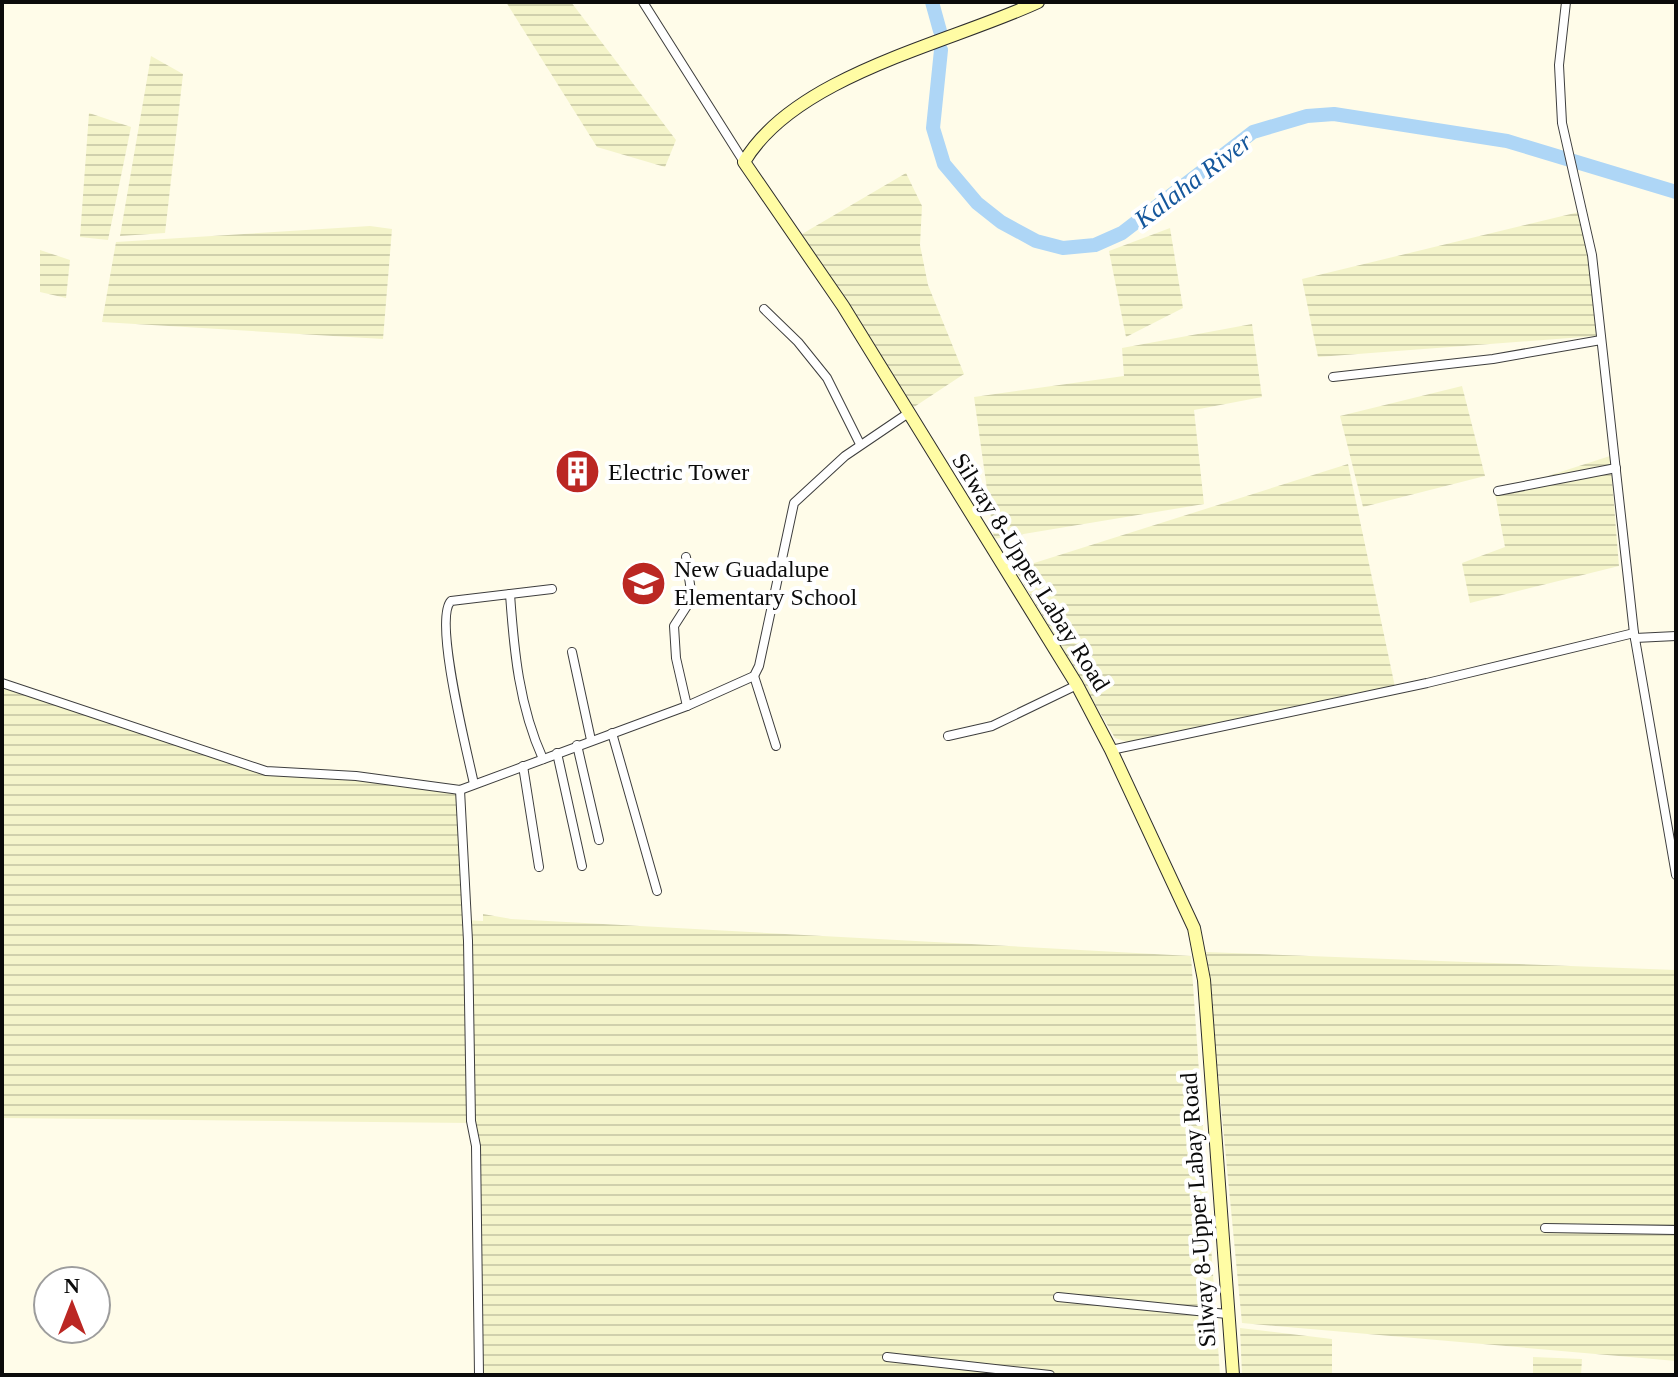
<svg xmlns="http://www.w3.org/2000/svg" width="1678" height="1377" font-family="Georgia,serif">
<style>
.farmland{fill:url(#farmland-rules)}
.lines{fill:none;stroke-linecap:round;stroke-linejoin:round}
.river{stroke:#aed6f6;stroke-width:14}
.street-casing{stroke:#3e3e3e;stroke-width:10}
.secondary-casing{stroke:#2d2d2d;stroke-width:14}
.street{stroke:#fff;stroke-width:8}
.secondary{stroke:#fffca4;stroke-width:12}
.labels{text-anchor:middle;stroke-width:8;stroke-linejoin:round;paint-order:stroke}
.poi-label{font-size:24px;fill:#0b0b0b;stroke:#fff;text-anchor:start}
.street-label{font-size:24px;fill:#0b0b0b;stroke:#fff}
.water-label{font-size:26px;font-style:italic;fill:#15579c;stroke:#fff}
</style>
<defs>
<pattern id="farmland-rules" width="6" height="5" patternUnits="userSpaceOnUse" patternTransform="scale(2)"><rect width="6" height="5" fill="#f4f4ca"/><path d="M0 2.5h6" fill="none" stroke="#d0d0ac"/></pattern>
</defs>
<rect width="100%" height="100%" fill="#fffce9"/>
<!-- farmland -->
<g class="farmland">
<path d="M506 2H571L676 140 665 167 597 147Z"/>
<path d="M151 56 183 74 165 233 120 236Z"/>
<path d="M89 113 131 127 108 240 80 237Z"/>
<path d="M906 173 922 206 920 245 928 285 964 374 911 409 802 234Z"/>
<path d="M1579 212 1588 254 1596 336 1318 357 1302 279Z"/>
<path d="M370 226 392 229 383 339 102 322 116 242Z"/>
<path d="M1170 228 1183 308 1126 337 1109 251Z"/>
<path d="M40 250 70 260 66 298 40 292Z"/>
<path d="M1252 324 1262 397 1194 410 1204 504 994 539 974 397 1124 376 1122 348Z"/>
<path d="M1462 386 1485 476 1363 507 1340 416Z"/>
<path d="M1610 456 1619 566 1470 603 1462 563 1505 547 1495 493Z"/>
<path d="M1348 464 1395 687 1134 744 1115 738 1015 569Z"/>
<path d="M2 688 243 764 460 791 467 920 483 921V914L511 919 1191 956 1220 1375H482L470 1055V1123L2 1118Z"/>
<path d="M1206 952 1676 970V1361L1242 1323Z"/>
<path d="M1240 1328 1332 1339V1375H1242Z"/>
<path d="M1533 1357 1582 1359 1581 1375H1533Z"/>
</g>
<g class="lines">
<!-- river -->
<g class="river">
<path d="M932 2 940 31"/>
<path d="M941 50 933 128 944 164 977 203 1001 222 1036 241 1063 248 1095 245 1122 233 1253 132 1307 116 1334 114 1507 141 1676 192"/>
</g>
<defs>
<g id="street">
<path d="M643 2 744 162"/>
<path d="M1566 2 1559 65 1562 123 1592 255 1634 633 1676 875"/>
<path d="M764 309 798 342 827 378 860 444"/>
<path d="M1333 377 1493 359 1601 340"/>
<path d="M1498 491 1616 468"/>
<path d="M686 557 692 598 674 626 676 658 687 706"/>
<path d="M510 594 552 589"/>
<path d="M1635 638 1676 636"/>
<path d="M572 652 591 740"/>
<path d="M754 676 776 746"/>
<path d="M2 683 266 771 356 776 460 790 687 706 754 676 759 666 794 503 845 456 907 414"/>
<path d="M612 733 657 891"/>
<path d="M948 736 992 726 1077 685"/>
<path d="M577 745 599 840"/>
<path d="M1111 750 1427 683 1634 633"/>
<path d="M557 753 582 866"/>
<path d="M523 766 539 867"/>
<path d="M474 784C468 755 433 619 451 601L510 594C514 651 519 706 543 759"/>
<path d="M460 790 468 941 471 1121 476 1146 479 1375"/>
<path d="M1545 1228 1676 1230"/>
<path d="M1058 1297 1227 1314"/>
<path d="M887 1357 1050 1375"/>
</g>
<path id="secondary" d="M1038 2C950 43 795 75 744 162L843 306 1077 685 1111 750 1194 928 1204 980 1233 1375"/>
</defs>
<!-- street casing -->
<use href="#street" class="street-casing"/>
<!-- secondary casing -->
<use href="#secondary" class="secondary-casing"/>
<!-- street -->
<use href="#street" class="street"/>
<!-- secondary -->
<use href="#secondary" class="secondary"/>
</g>
<!-- icons -->
<defs>
<symbol id="building-disc" viewBox="-11 -11 22 22"><circle r="9.5" fill="#bb2723" stroke="#fff"/><path d="M-4-6H4V6H1V3H-1V6H-4ZM-2.5-4.3h1.7v1.8h-1.7ZM.8-4.3h1.7v1.8H.8ZM-2.5-1h1.7V.8h-1.7ZM.8-1h1.7V.8H.8Z" fill="#fff"/></symbol>
<symbol id="school-disc" viewBox="-11 -11 22 22"><circle r="9.5" fill="#bb2723" stroke="#fff"/><path d="M0-5L7-2L0 1L-7-2ZM-4 1L0 2.5L4 1V4Q0 6-4 4Z" fill="#fff"/></symbol>
</defs>
<g fill-rule="evenodd">
<use href="#building-disc" x="552" y="446" width="51" height="51"/>
<use href="#school-disc" x="618" y="558" width="51" height="51"/>
</g>
<g class="labels">
<!-- poi labels -->
<g class="poi-label">
<text x="608" y="480">Electric Tower</text>
<text x="674" y="577">New Guadalupe<tspan x="674" dy="28">Elementary School</tspan></text>
</g>
<!-- street labels -->
<g class="street-label">
<text transform="translate(1031 572) rotate(58)" y="8">Silway 8-Upper Labay Road</text>
<text transform="translate(1198 1210) rotate(-94)" y="8">Silway 8-Upper Labay Road</text>
</g>
<!-- water labels -->
<g class="water-label">
<text transform="translate(1193 180) rotate(-37)" y="9">Kalaha River</text>
</g>
</g>
<!-- border -->
<rect width="1678" height="1377" fill="none" stroke="#0b0b0b" stroke-width="8"/>
<!-- north arrow -->
<g transform="translate(72 1305)"><circle r="38" fill="#ffffff" stroke="#9d9d9d" stroke-width="2"/>
<path d="M0-6L14 30L0 20L-14 30Z" fill="#bb2723"/>
<text y="-12" font-size="22" font-weight="bold" text-anchor="middle" fill="#0b0b0b">N</text>
</g>
</svg>
